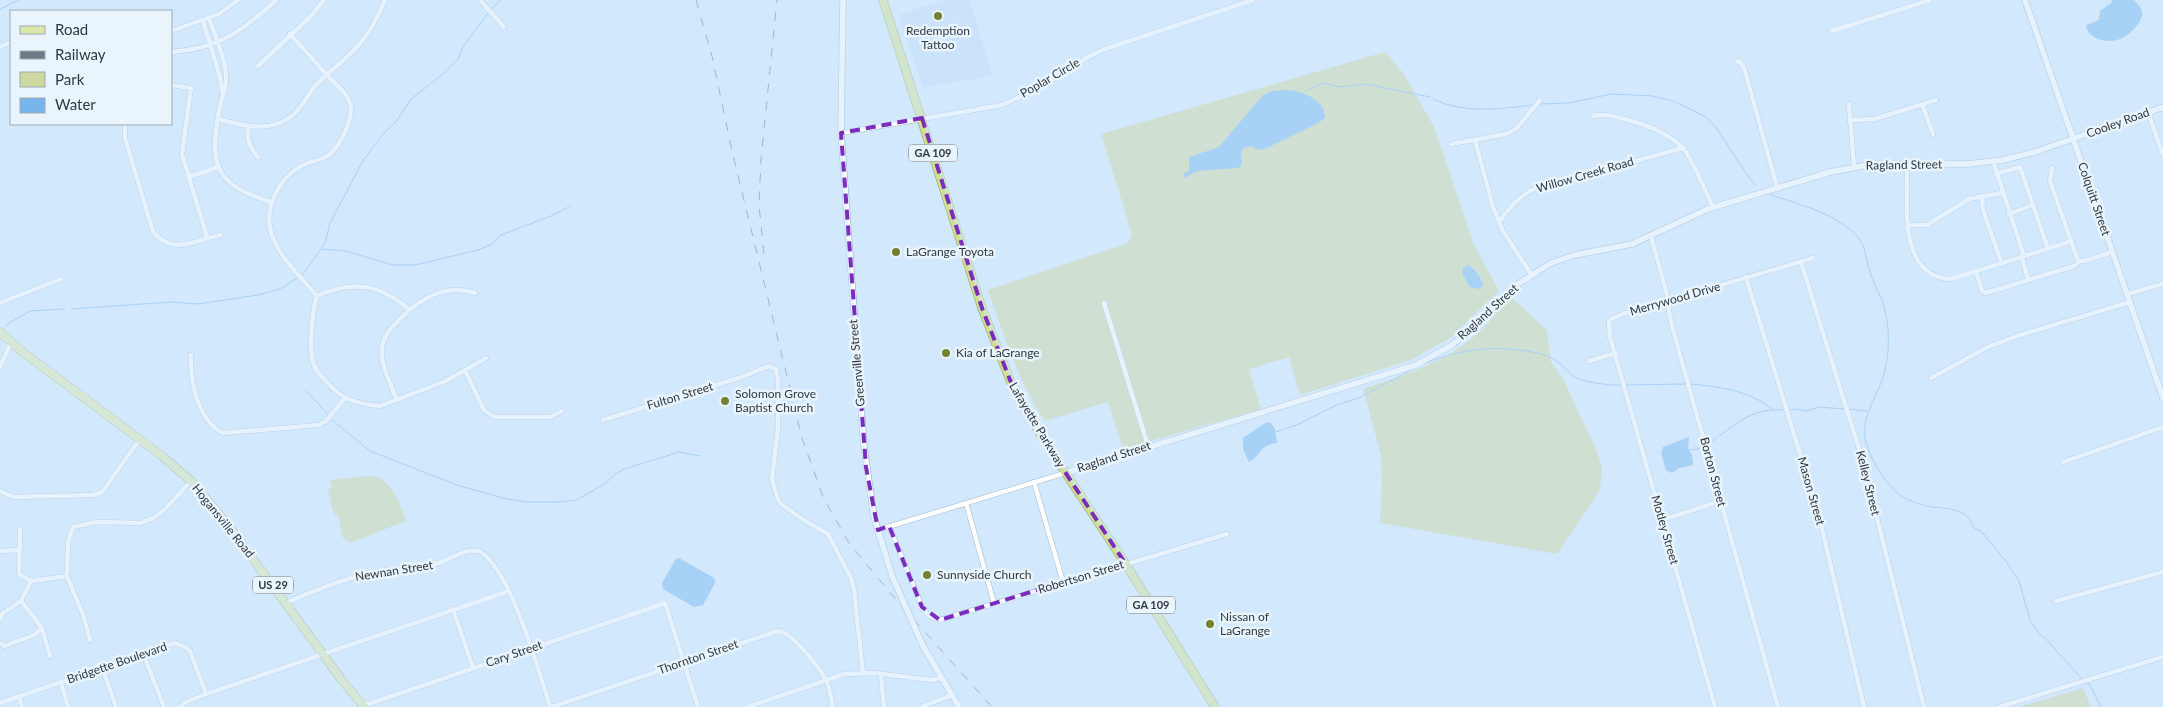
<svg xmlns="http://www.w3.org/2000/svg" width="2163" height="707" font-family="Lato,sans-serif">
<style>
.built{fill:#c0dcf7}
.green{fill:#ccd89f}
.water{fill:#77b6ed}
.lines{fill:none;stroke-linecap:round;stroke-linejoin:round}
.stream{stroke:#77b6ed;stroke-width:1}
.minor-casing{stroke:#a3b9cd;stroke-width:5.5}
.tertiary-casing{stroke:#a3b9cd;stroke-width:7}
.primary-casing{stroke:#90a063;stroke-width:9}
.trunk-casing{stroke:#90a063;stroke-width:9}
.minor{stroke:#fff;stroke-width:4.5}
.tertiary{stroke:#fff;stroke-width:5.5}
.primary{stroke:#dce7ac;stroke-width:8}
.trunk{stroke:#d0df90;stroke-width:8}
.rail{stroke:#6c7b87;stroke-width:1;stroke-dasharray:9 9;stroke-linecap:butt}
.tertiary-bridge-casing{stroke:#a3b9cd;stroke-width:7;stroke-linecap:butt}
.tertiary-bridge{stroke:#fff;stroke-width:5.5}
.marked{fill:none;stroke:#7b2cbf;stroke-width:4;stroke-dasharray:10 6;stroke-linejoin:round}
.poi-dot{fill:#748230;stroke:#eaf4fc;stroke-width:2}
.labels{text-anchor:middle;stroke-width:5;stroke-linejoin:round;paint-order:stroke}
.shield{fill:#eaf4fc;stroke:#687179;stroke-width:1}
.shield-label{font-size:11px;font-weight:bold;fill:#303941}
.poi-label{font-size:12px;fill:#303941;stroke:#eaf4fc;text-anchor:start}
.street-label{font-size:12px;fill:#303941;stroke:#eaf4fc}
</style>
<rect width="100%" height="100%" fill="#d1e8fd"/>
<!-- built -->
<path class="built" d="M944 0H969L993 76 923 87 898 15Z"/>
<!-- green -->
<g class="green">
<path d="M1385 52 1404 74 1434 127 1474 245 1499 291 1450 338 1411 360 1300 395 1289 357 1249 369 1261 409 1123 449 1108 402 1045 421C1018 381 1004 335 988 290L1128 243 1132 234 1101 134Z"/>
<path d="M1511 297 1547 330 1551 362 1563 379 1596 449 1602 467 1600 490 1557 554 1380 523 1382 477 1381 455 1363 389C1397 377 1431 367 1462 346 1481 333 1496 314 1511 297Z"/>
<path d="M356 477C362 477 371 475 377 477 393 484 401 506 406 521L350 543 343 538 338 514 334 515 328 489 332 488 330 480Z"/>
<path d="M2083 688 2091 707H2018Z"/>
</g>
<!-- water -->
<g class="water">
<path d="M2112 0H2134C2136 3 2140 6 2141 9 2147 19 2129 36 2120 39 2108 44 2087 39 2086 25L2099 20 2100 11 2111 3Z"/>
<path d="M1284 90C1299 90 1326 98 1325 118L1318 123 1265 149 1257 150 1251 146 1244 148 1241 152 1242 163 1239 168 1197 171 1184 178 1183 175 1189 170V157L1219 147 1262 96 1272 91Z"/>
<path d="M1469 265 1478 274 1483 284 1482 287 1479 289 1470 287 1463 275V268Z"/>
<path d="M1270 422 1275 429 1277 443C1259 444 1260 457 1249 462L1243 449V438L1265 423Z"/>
<path d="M1689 437 1688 449 1692 455 1693 465 1679 468 1672 473 1666 470 1661 453 1663 447Z"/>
<path d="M679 558 714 578 715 583 703 605 694 607 663 589 662 583 676 559Z"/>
</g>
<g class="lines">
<!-- stream -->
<g class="stream">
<path d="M0 9 19 0"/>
<path d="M492 9 500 0"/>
<path d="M1307 91 1322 83 1340 87 1366 84 1430 97"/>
<path d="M1433 99C1464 114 1500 109 1532 105"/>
<path d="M1540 104 1569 103 1611 94 1653 96 1673 101 1706 117 1718 130 1741 166 1755 185"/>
<path d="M1769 194C1797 204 1829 211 1852 231 1867 245 1864 254 1870 272 1873 283 1879 292 1883 303 1890 325 1890 352 1884 374 1877 399 1858 419 1867 446 1872 462 1888 487 1901 496 1909 501 1924 506 1933 507 1949 509 1968 508 1974 528L1981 531 2005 560 2019 581 2030 620 2039 634 2046 639 2083 680"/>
<path d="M322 249 346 251 393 265H415L478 250 492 244 501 235 551 216 569 207"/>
<path d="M303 274 325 243 330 223 364 159 384 133 396 122 411 99 443 74 458 59 463 47 488 13"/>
<path d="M72 309 171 302 198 304 258 295 280 289 297 278"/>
<path d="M6 325 30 311 65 309"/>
<path d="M1421 365C1457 350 1489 345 1527 351 1535 353 1542 353 1549 357 1559 361 1565 369 1573 376 1581 382 1612 386 1622 385"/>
<path d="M1691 384C1720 387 1748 390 1772 409"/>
<path d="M1626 385 1687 384"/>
<path d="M306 390 328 415"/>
<path d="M1848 409 1867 411"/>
<path d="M1789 410 1798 409 1807 411 1819 407 1844 409"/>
<path d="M332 420 370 451 457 485 507 499 528 502H558L576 500 605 484 614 475 624 469 679 452 700 456"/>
<path d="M1276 432 1299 424 1334 406 1359 398 1413 369"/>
<path d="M1707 444C1735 427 1749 407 1785 410"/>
<path d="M1689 450 1698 449 1703 446"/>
<path d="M2086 682 2090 685 2101 707"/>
</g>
<defs>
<g id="minor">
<path d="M480 0 504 27"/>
<path d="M209 18C215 35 227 63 226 81 225 90 221 101 219 111 209 167 215 184 271 202"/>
<path d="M203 21 220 77 222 91"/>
<path d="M171 31 219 14 238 0"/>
<path d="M1832 31 1930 0"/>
<path d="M290 34C303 48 316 63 329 77 335 84 345 91 349 100 356 115 341 145 329 155 321 161 310 161 301 166 277 180 262 211 273 238 282 260 302 278 317 296"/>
<path d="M0 47 11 42"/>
<path d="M171 52C218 49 243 31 276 0"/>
<path d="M1737 61 1742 64 1745 71 1777 187"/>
<path d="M258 66 311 16 324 0"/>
<path d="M171 85 191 88 182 154 207 237"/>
<path d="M1849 104 1854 166"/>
<path d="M1922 104 1933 134"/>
<path d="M2148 112 2163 155"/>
<path d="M1593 116C1605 113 1616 117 1628 120 1647 125 1668 133 1683 148 1692 158 1706 193 1713 207"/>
<path d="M218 119C241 125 267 133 289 118 301 111 306 96 315 86 331 69 352 56 365 37 374 26 379 13 385 0"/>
<path d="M1850 120 1875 119 1936 100"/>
<path d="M125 124V138L153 232C174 256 195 240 221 235"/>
<path d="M248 127C247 140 249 147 258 157"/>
<path d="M841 133 1002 105 1039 88 1088 57 1105 49 1253 0"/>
<path d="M1475 140 1493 207 1503 231 1531 274"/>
<path d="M1451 144 1506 134 1516 129 1540 100"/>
<path d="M1993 161 2024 256"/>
<path d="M1907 164C1908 203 1897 277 1951 279L2072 241"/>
<path d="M2052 168 2050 181 2077 258 2080 261H2084L2112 252"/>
<path d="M1996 174 2020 167 2048 249"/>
<path d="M188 177 219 167"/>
<path d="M1982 196 1983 210 2002 264"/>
<path d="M2009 214 2033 205"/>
<path d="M1499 222C1510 207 1519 196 1536 188L1683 148"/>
<path d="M1909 225H1927L1969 199 2002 193"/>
<path d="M1651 236 1669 302V311L1672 326 1778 707"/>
<path d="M2022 257 2028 280"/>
<path d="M1801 262 1864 465 1924 707"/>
<path d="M1976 272 1982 291 1986 293 2074 266 2080 261"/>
<path d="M1746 277 1819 516 1864 707"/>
<path d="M2127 294 2163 284"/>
<path d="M0 303 61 279"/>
<path d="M1104 303 1148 446"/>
<path d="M409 309C379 284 352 280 317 296 312 310 309 348 313 362 315 372 337 394 346 398 357 403 369 405 380 406L446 381 486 358"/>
<path d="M191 355C190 382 198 421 223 433L319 425 326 421 345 398"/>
<path d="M1589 361 1616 353"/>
<path d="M0 367 11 342"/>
<path d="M465 370 484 410 494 417H550L562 411"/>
<path d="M1931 378 1988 347 2017 336 2130 302"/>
<path d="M397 400C391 384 380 365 382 348 383 336 391 328 400 319 419 299 446 283 475 293"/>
<path d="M603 420 739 378 769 366 776 369 778 380V428L772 479 777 497 781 504 802 519 828 534 851 578 854 590 863 673"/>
<path d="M2063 462 2163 427"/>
<path d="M1034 482 1063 582"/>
<path d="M0 491 13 497 93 495 102 492 140 439"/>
<path d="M966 503 994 603"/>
<path d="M1662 520 1721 501"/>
<path d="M889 526 922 607 929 616 940 620 1227 534"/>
<path d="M20 529 19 574 31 581 67 576"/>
<path d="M878 530 1065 473"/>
<path d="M0 551 20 550"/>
<path d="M21 601 42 628 50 656"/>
<path d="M2056 601 2163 572"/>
<path d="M286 603C315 590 345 578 376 572 395 568 414 570 433 565 450 561 462 548 479 551 510 567 539 672 550 707"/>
<path d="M453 609 473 668"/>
<path d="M0 619 3 613 21 601 31 581"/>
<path d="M90 640 84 617 67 576 68 542 73 527 97 522 141 523 155 517 165 509 191 481"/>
<path d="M0 643 4 646 34 635 42 628"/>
<path d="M143 653 164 707"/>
<path d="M102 667 116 707"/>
<path d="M881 675 884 707"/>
<path d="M61 683 68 707"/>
<path d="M19 697 22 707"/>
<path d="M0 703 175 643 185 647 190 651 206 694"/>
<path d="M363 706 665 603 698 707"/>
<path d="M180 707 186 702 206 694 509 591"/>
<path d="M552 707 778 631C791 631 820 668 826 680 830 688 831 699 833 707"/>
<path d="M748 707 844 674 874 673 931 680 941 678"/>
<path d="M921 707 952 695"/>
<path d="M1715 707 1610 337 1609 322 1611 319 1623 314 1813 258"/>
<path d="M1999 707 2163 657"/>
</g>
<g id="tertiary">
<path d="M843 0 841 133 864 447 874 517 892 576"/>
<path d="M2025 0 2163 398"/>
<path d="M1065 473 1416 365 1452 345 1484 318 1518 284 1551 263 1575 255 1632 244 1708 209 1830 172 1873 164H1969L2003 160 2035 152 2163 107"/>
<path d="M923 646 959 707"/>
</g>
<path id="primary" d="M0 332 20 350 162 456 191 481 225 521 341 679 364 707"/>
<path id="trunk" d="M883 0 982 308 1010 380 1042 437 1125 563 1215 707"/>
</defs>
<!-- minor casing -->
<use href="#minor" class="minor-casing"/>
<!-- tertiary casing -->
<use href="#tertiary" class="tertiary-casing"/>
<!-- primary casing -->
<use href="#primary" class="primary-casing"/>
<!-- trunk casing -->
<use href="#trunk" class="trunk-casing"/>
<!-- minor -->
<use href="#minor" class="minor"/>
<!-- tertiary -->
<use href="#tertiary" class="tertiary"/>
<!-- primary -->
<use href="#primary" class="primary"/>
<!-- trunk -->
<use href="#trunk" class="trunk"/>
<!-- rail -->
<g class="rail">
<path d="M696 0 712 56 732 151 802 438 823 497 849 543 891 594 992 707"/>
<path d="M764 254 759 205 761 159 777 0"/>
</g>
<defs>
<path id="tertiary-bridge" d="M892 576 923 646"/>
</defs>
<!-- tertiary-bridge casing -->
<use href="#tertiary-bridge" class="tertiary-bridge-casing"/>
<!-- tertiary-bridge -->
<use href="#tertiary-bridge" class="tertiary-bridge"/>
</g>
<!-- marked area -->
<path d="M0 0H2163V707H0ZM922 118 982 308 1010 380 1042 437 1125 563 940 620 922 607 889 526 878 530 866 467 841 133Z" fill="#d1e8fd" fill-opacity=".55" fill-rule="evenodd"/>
<path class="marked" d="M922 118 982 308 1010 380 1042 437 1125 563 940 620 922 607 889 526 878 530 866 467 841 133Z"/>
<!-- markers -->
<g class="poi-dot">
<circle cx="938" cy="16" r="5"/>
<circle cx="896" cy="252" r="5"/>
<circle cx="946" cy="353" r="5"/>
<circle cx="725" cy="401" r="5"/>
<circle cx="927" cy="575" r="5"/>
<circle cx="1210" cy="624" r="5"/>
</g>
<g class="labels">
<!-- shield labels -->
<g class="shield">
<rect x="909" y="144.5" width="48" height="17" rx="4"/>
<rect x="253" y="576.5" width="40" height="17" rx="4"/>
<rect x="1127" y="596.5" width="48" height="17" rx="4"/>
</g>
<g class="shield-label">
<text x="933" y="157">GA 109</text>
<text x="273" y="589">US 29</text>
<text x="1151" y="609">GA 109</text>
</g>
<!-- poi labels -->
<g class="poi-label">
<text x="938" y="35" text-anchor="middle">Redemption<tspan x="938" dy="14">Tattoo</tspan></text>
<text x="906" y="256">LaGrange Toyota</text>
<text x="956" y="357">Kia of LaGrange</text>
<text x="735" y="398">Solomon Grove<tspan x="735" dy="14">Baptist Church</tspan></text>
<text x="937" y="579">Sunnyside Church</text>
<text x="1220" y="621">Nissan of<tspan x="1220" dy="14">LaGrange</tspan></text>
</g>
<!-- street labels -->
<g class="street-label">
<text transform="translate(1050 78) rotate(-30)" y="4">Poplar Circle</text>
<text transform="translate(2118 123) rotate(-20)" y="4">Cooley Road</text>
<text transform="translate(1904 165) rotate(-1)" y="4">Ragland Street</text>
<text transform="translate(1585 175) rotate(-16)" y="4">Willow Creek Road</text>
<text transform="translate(2094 199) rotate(71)" y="4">Colquitt Street</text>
<text transform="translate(1675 299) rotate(-16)" y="4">Merrywood Drive</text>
<text transform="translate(1488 312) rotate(-42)" y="4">Ragland Street</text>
<text transform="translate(857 363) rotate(-95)" y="4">Greenville Street</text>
<text transform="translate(680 396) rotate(-17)" y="4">Fulton Street</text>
<text transform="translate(1037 425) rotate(59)" y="4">Lafayette Parkway</text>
<text transform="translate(1114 457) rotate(-18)" y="4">Ragland Street</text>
<text transform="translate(1713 472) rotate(75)" y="4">Borton Street</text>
<text transform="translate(1868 483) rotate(76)" y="4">Kelley Street</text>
<text transform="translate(1811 491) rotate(74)" y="4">Mason Street</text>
<text transform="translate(223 521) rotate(51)" y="4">Hogansville Road</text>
<text transform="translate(1665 530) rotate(74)" y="4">Motley Street</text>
<text transform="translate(394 571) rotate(-9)" y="4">Newnan Street</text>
<text transform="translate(1081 577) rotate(-17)" y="4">Robertson Street</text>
<text transform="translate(514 654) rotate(-19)" y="4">Cary Street</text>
<text transform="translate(698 657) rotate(-19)" y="4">Thornton Street</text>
<text transform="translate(117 663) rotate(-19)" y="4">Bridgette Boulevard</text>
</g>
</g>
<!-- legend -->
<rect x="10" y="10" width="162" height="115" fill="#eaf4fc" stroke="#a0a9b1"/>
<rect x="20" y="26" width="25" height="8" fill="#dce7ac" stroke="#a0a9b1"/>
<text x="55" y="35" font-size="15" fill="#303941">Road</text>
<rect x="20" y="51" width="25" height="8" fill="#6c7b87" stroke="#a0a9b1"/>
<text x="55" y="60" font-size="15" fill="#303941">Railway</text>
<rect x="20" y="72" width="25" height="15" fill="#ccd89f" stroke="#a0a9b1"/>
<text x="55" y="85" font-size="15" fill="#303941">Park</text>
<rect x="20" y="98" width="25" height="15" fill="#77b6ed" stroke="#a0a9b1"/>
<text x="55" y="110" font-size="15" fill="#303941">Water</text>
</svg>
